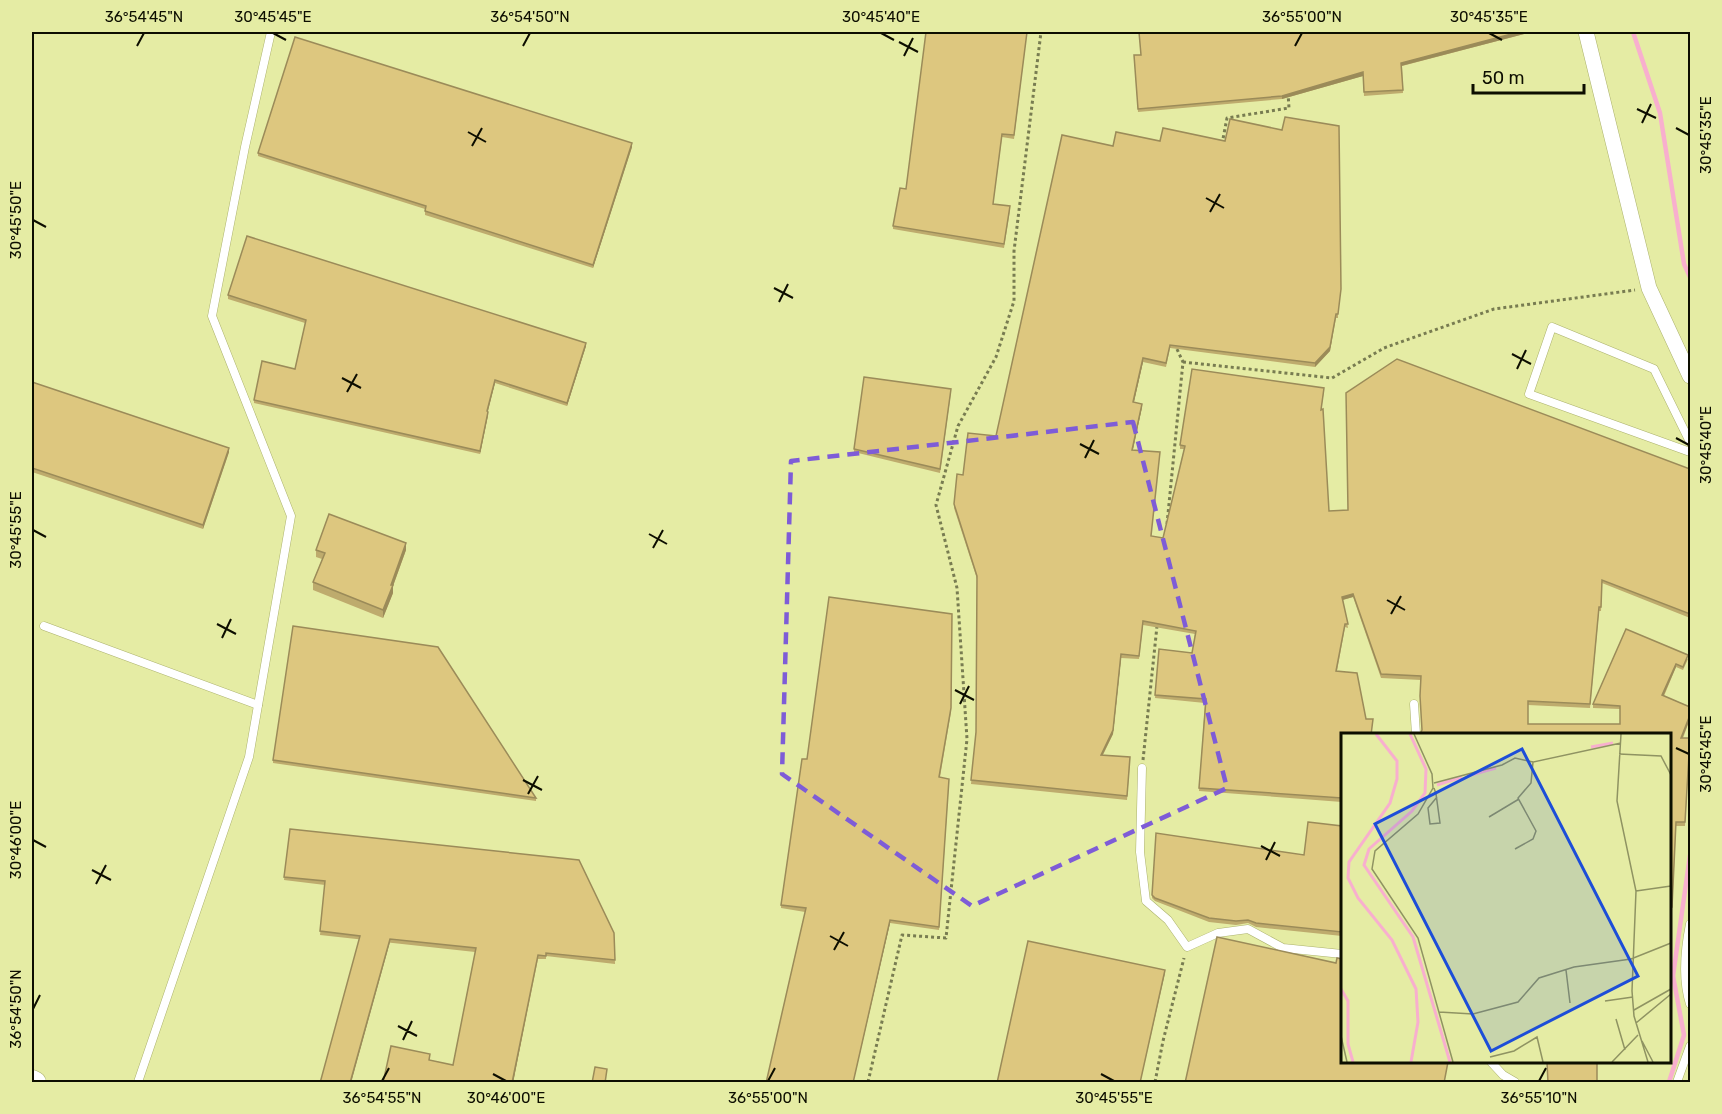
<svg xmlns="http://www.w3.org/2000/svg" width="1722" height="1114" font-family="Rubik,sans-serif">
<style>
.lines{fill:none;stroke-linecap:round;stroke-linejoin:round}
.stream{stroke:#f8afce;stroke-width:4.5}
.service-casing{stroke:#acb26d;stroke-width:9}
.minor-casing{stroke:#acb26d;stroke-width:16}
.tertiary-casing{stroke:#acb26d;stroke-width:21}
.path{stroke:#787c51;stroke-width:3;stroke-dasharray:3 3;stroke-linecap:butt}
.service{stroke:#fff;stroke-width:8}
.minor{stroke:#fff;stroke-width:15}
.tertiary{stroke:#fff;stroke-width:20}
.wall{fill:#beab6d}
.shaded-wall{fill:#9b8b59}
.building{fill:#ddc77f;stroke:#9b8b59;stroke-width:1.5}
.marked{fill:none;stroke:#7e5cd7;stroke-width:4.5;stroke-dasharray:12 8;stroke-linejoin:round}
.ticks{fill:none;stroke:#0d0e00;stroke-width:2}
.inset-river{fill:none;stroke:#f8afce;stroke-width:3}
.inset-road{fill:none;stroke:#8f9362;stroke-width:1.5}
.view{fill:#1d4ed8;fill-opacity:0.15;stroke:#1d4ed8;stroke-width:3}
.inset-edge{fill:none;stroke:#0d0e00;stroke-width:3}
.neatline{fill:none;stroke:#0d0e00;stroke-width:2}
.ticks-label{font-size:15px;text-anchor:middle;fill:#0d0e00}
</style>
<rect width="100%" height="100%" fill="#e5eca4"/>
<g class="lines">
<!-- stream -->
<g class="stream">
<path d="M1633 32 1660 113 1684 264 1690 277"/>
<path d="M1669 1082 1684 1035 1673 976 1690 855"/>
</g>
<defs>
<g id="service">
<path d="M1690 442 1654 369 1552 327 1529 394 1690 452"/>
<path d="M44 626 258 705"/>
<path d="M1414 704 1416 734"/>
<path d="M1142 768 1140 852 1146 901 1168 920 1187 947 1218 933 1248 929 1283 948 1342 954"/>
<path d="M1690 924C1685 949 1682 979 1690 1004"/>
<path d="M1491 1062 1503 1075 1515 1082"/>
<path d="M138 1082 249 757 291 516 212 316 245 147 271 32"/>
<path d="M1677 1082 1690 1046"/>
</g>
<path id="minor" d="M1586 32 1649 288 1690 376"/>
<path id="tertiary" d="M32 1080 36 1082"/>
</defs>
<!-- service casing -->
<use href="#service" class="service-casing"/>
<!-- minor casing -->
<use href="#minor" class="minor-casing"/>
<!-- tertiary casing -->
<use href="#tertiary" class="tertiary-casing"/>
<!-- path -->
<g class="path">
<path d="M1222 144 1227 118 1289 108 1288 93"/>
<path d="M1183 362 1332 378 1384 348 1494 309 1635 290"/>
<path d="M1167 524 1183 362 1176 347"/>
<path d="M1143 760 1157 626"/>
<path d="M868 1082 902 935 946 938 967 739 957 588 936 505 958 426 996 357 1014 301V251L1041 32"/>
<path d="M1155 1082 1163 1041 1184 958"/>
</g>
<!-- service -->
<use href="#service" class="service"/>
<!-- minor -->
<use href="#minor" class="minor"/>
<!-- tertiary -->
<use href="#tertiary" class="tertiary"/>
</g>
<!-- wall -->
<g class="wall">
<path d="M1027 32 1014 139 1002 137 993 204 1010 210 1004 248 893 229V226L906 189Z"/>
<path d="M1139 32H1532L1402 66 1403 93 1364 96 1363 76 1282 99 1138 112 1134 55H1141Z"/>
<path d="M1339 126 1338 318H1336L1330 351 1315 367 1170 348 1166 367 1143 362 1134 402 1142 407 1133 450 1151 537 1163 538 1184 449H1180V445L1324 391 1321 410 1329 511 1348 510 1690 469V618L1602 583 1601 611H1599L1590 708 1528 705V724H1620V709L1593 708V704L1626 629 1688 659 1683 670 1676 667 1664 696 1690 707V719L1683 738H1690L1685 826H1676L1672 911H1670V735L1422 731 1421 680 1381 678 1353 597 1343 600 1348 628 1345 627 1337 671 1342 735V802L1199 791 1205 703 1155 698 1159 649 1192 653 1195 634 1143 625 1139 659 1121 658 1113 734 1103 755 1130 761 1127 800 971 784 976 732 977 579 954 508V504L963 475 996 436 1113 146 1160 141H1225L1282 130Z"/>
<path d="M632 147 593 268 425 215V209L258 156V153Z"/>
<path d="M228 295 586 346 567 406 495 383 487 412 488 415 480 454 254 403V400L295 369 305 323 228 299Z"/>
<path d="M32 382 229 452 203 529 32 472Z"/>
<path d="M951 392 940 473 854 452V449Z"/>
<path d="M316 550H406L393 586V593L383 618 313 590V582L322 559 316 557Z"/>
<path d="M952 614 951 712 940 777 949 782 939 930 890 923 853 1083H766L805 912 781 908V905L807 759Z"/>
<path d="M273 760 536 798V801L273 763Z"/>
<path d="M1342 826V936L1256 927 1248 923 1236 925 1209 922 1155 901 1152 898V895L1304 855Z"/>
<path d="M290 829 614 933 615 964 546 956V959H538L513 1083H383L430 1058V1060L453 1065 475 952 320 935 325 885 284 880Z"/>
</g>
<!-- shaded-wall -->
<g class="shaded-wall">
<path d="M1519 32H1532L1401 66V63Z"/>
<path d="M1363 72V76L1282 99V96Z"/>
<path d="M632 143V147L593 268V265Z"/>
<path d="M1336 314 1330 351 1315 367V363Z"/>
<path d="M586 343V346L567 406V403Z"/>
<path d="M1143 358V362L1133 406V402Z"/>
<path d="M495 380V383L487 415V411Z"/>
<path d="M1142 404V407L1132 453V450Z"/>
<path d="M488 412V415L480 454V451Z"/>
<path d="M229 448V452L203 529V525Z"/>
<path d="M406 543V550L393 586V593L383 618V610L391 585Z"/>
<path d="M1353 594V597L1342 600V597Z"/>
<path d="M1121 658 1113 734 1101 758V755Z"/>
<path d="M1676 664V667L1662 699V695Z"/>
<path d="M1690 715V719L1681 741V738Z"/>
<path d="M890 920V923L853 1083Z"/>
<path d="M390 939V942L351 1083H350Z"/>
<path d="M538 955 513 1083H512Z"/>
<path d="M1165 970V973L1140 1083Z"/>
</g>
<!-- building -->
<g class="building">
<path d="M926 32H1027L1014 135 1002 134 993 204 1010 206 1004 244 893 226 900 188 906 189Z"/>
<path d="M1139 32H1519L1401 63 1403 90 1364 92 1363 72 1282 96 1138 109 1134 55H1141Z"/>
<path d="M295 37 632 143 593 265 425 211 426 206 258 153Z"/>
<path d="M1285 117 1339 126 1341 289 1338 314H1336L1330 347 1315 363 1170 345 1166 363 1143 358 1133 402 1142 404 1132 450 1160 452 1151 536 1163 538 1185 446 1180 445 1192 369 1324 388 1321 410 1323 409 1329 511 1348 510 1346 393 1397 359 1690 469V614L1602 580 1601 607H1599L1590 704 1528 701V724H1620V706L1593 704 1626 629 1688 655 1683 667 1676 664 1662 695 1690 707V715L1681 738H1690L1685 822H1676L1672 907H1670V735H1420L1422 730 1420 696 1421 676 1381 674 1353 594 1342 597 1348 624H1345L1336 671 1357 673 1366 719H1373L1371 735H1342V798L1199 788 1206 699 1155 695 1159 649 1192 653 1196 631 1143 621 1139 656 1121 654 1113 730 1101 755 1130 757 1127 796 971 780 976 732 977 576 954 504 957 474 963 475 968 433 996 436 1062 135 1113 146 1116 132 1160 141 1163 128 1225 141 1230 119 1282 130Z"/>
<path d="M247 236 586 343 567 403 495 380 487 411 488 412 480 451 254 400 262 361 295 369 306 320 228 295Z"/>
<path d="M864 377 951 389 940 469 854 449Z"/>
<path d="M32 382 229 448 203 525 32 468Z"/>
<path d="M329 514 406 543 391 585H393L383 610 313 582 325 553 316 550Z"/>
<path d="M829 597 952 614 951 708 939 777 949 779 939 927 890 920 853 1083H766L806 908 781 905 802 759H807Z"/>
<path d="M293 626 438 647 536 798 273 760Z"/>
<path d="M1308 822 1342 826V932L1256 923 1248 920 1236 921 1209 918 1155 898 1152 895 1156 833 1304 855Z"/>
<path d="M290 829 579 860 614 933 615 960 546 953V956L538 955 512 1083H383L391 1046 430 1054 429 1060 453 1065 476 948 390 939 350 1083H320L360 936 320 931 325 881 284 877Z"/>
<path d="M1217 937 1336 963 1337 958 1342 959V1062H1448L1444 1083H1185Z"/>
<path d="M1028 941 1165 970 1140 1083H997Z"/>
<path d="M1547 1062H1597V1083H1548Z"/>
<path d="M595 1067 607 1069 605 1083H592Z"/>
</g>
<!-- marked area -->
<path class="marked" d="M1133 422 1227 788 972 906 782 774 791 461Z"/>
<!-- ticks -->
<path class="ticks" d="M273 33 286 40M881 33 894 40M1489 33 1502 40M899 42 918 52M137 46 144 33M523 46 530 33M1295 46 1302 33M904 56 913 38M1637 109 1656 118M1642 123 1651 104M1676 128 1689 135M468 132 486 142M472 146 482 128M1206 198 1224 208M1210 212 1220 194M33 220 46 227M774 288 793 298M779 302 788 284M1512 354 1531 364M1517 369 1526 350M342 378 361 388M347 392 357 374M1676 438 1689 445M1080 444 1099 454M1085 458 1094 440M33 530 46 537M649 534 667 544M653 548 663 530M1387 600 1405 610M1391 614 1401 596M217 624 236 634M222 638 231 619M955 690 974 700M960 704 969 686M1676 748 1689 754M523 780 542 790M528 794 538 776M33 840 46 847M1261 846 1280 856M1266 860 1275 842M92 870 111 880M96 884 106 865M830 936 848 946M834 950 844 932M33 1009 40 995M398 1026 417 1036M403 1040 412 1021M493 1074 506 1081M1101 1074 1114 1081M382 1081 389 1068M768 1081 775 1068M1539 1081 1546 1068"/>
<!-- overview -->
<g transform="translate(1341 733)">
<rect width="330" height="330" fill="#e5eca4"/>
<path class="inset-river" d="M35 1 56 28V46L49 70 8 129 7 145 17 165 51 207 75 256 77 289 70 329M69 1 85 36 84 60 71 78 28 116 23 132 72 204 109 329M250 14 272 10M126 43 155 35M96 52 121 44M0 256 7 268V311L12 329"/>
<path class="inset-road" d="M73 1 91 41 92 55 77 81 34 118 31 136 77 205 112 329M280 1 276 68 295 158 291 258 293 283 307 329M278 21 320 23 330 42M93 50 161 32 174 25 192 29M93 55 95 61 99 90 89 91 87 75 96 64M148 84 178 66M174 116 192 106 195 98 177 65 190 50 192 29 280 10M295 158 330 153M225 237 229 270M264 268 292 264M293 277 330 256M98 279 132 281 177 269 198 245 233 234 290 226 330 210M275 286 284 317M295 290 330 261M0 303 6 329M301 308 312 329M149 324 173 318 196 304 202 329M271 329 297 302"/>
<path class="view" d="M181 16 297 243 150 318 34 91Z"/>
<rect width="330" height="330" class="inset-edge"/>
</g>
<!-- border -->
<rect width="1722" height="1114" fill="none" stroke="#e5eca4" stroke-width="66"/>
<!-- scale -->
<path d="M1473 84v9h111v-9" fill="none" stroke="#0d0e00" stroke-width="3"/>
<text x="1482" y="84" font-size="18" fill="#0d0e00" stroke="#e5eca4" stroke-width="4.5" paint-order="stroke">50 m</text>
<rect x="33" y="33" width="1656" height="1048" class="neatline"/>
<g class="ticks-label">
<text x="144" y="22">36°54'45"N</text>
<text x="273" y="22">30°45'45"E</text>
<text x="530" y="22">36°54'50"N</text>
<text x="881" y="22">30°45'40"E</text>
<text x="1302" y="22">36°55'00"N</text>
<text x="1489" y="22">30°45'35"E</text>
<text transform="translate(1706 135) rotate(-90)" y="5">30°45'35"E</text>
<text transform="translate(16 220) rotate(-90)" y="5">30°45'50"E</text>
<text transform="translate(1706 445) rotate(-90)" y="5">30°45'40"E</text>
<text transform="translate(16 530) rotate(-90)" y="5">30°45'55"E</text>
<text transform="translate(1706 754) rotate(-90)" y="5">30°45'45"E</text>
<text transform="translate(16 840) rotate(-90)" y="5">30°46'00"E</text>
<text transform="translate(16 1009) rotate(-90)" y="5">36°54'50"N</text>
<text x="382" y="1103">36°54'55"N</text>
<text x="506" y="1103">30°46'00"E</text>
<text x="768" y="1103">36°55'00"N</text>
<text x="1114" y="1103">30°45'55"E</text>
<text x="1539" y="1103">36°55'10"N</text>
</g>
</svg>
